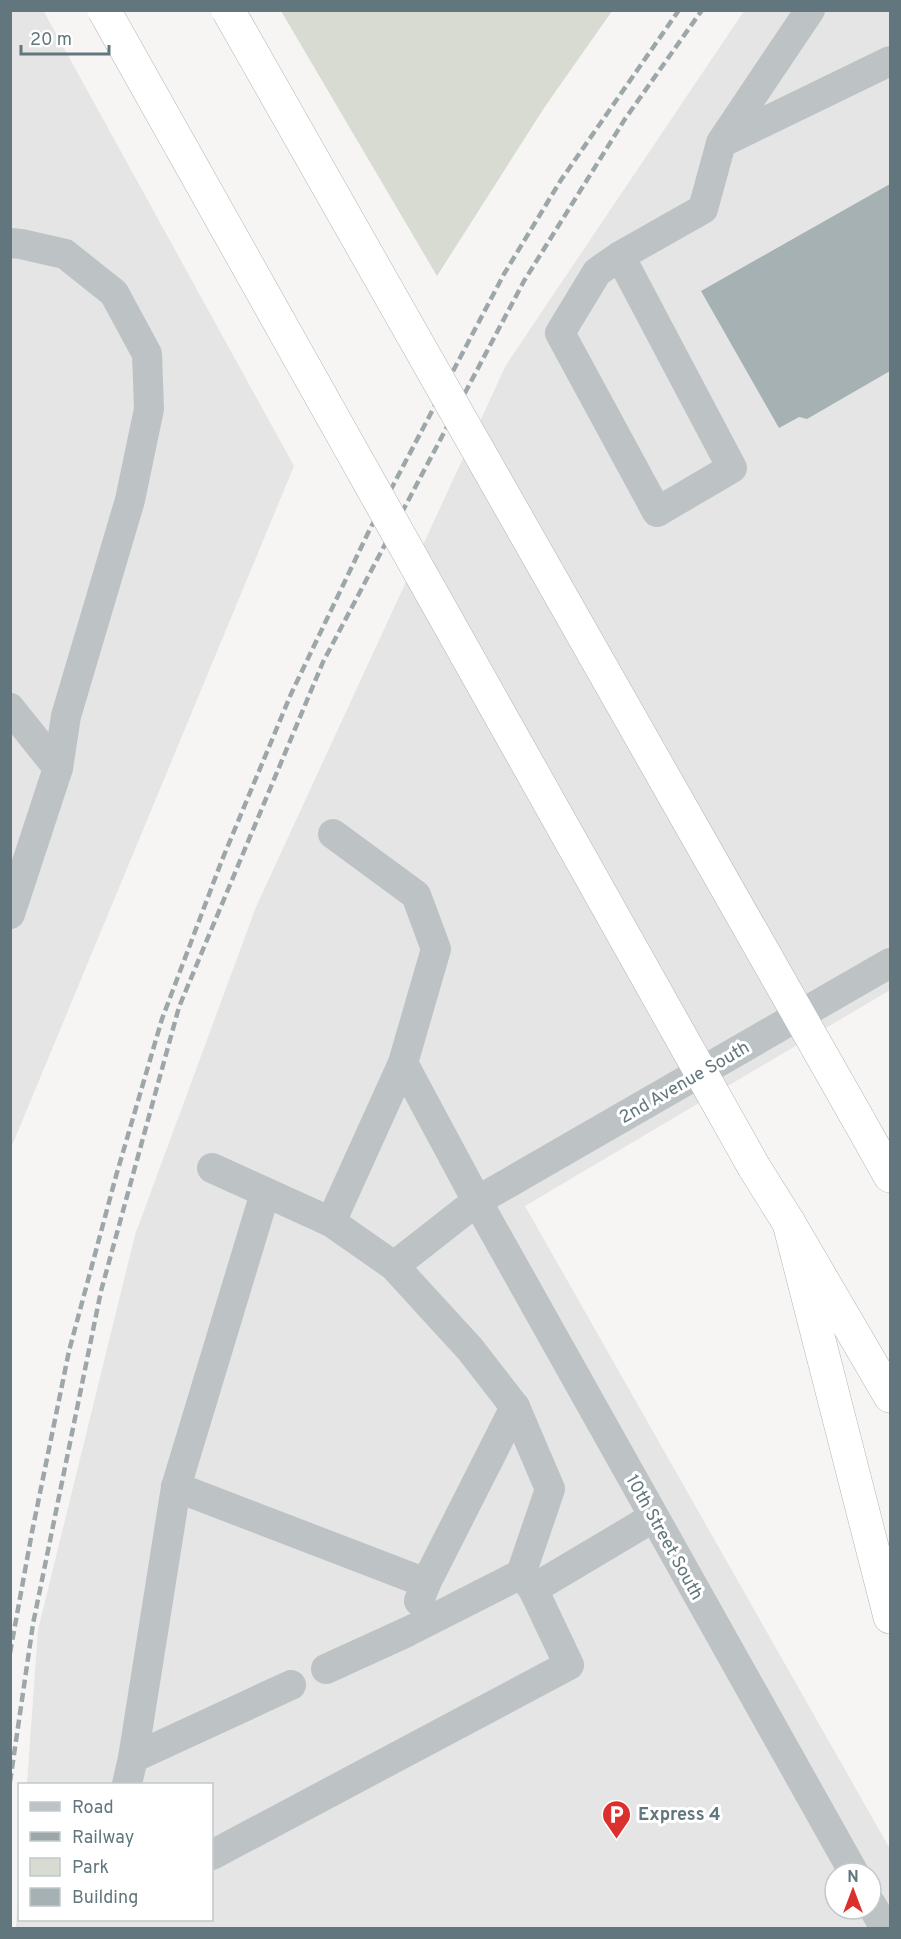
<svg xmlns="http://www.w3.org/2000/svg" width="901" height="1939" font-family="Overpass,sans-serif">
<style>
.built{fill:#e4e5e4;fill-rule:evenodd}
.green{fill:#d7dbd2}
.building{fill:#a6b1b4}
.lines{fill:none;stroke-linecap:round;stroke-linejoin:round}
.highway-casing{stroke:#b1b6b8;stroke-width:34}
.minor{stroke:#bdc3c5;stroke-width:30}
.highway{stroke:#fff;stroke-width:33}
.rail{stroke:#9da7aa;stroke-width:4.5;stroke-dasharray:9 4.5;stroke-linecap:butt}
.highway-bridge-casing{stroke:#b1b6b8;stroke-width:34;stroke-linecap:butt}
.highway-bridge{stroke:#fff;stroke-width:33}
.labels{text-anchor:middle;stroke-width:6;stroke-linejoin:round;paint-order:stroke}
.street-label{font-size:18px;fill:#62777d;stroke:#fff}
.poi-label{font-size:18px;font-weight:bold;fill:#62777d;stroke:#fff;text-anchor:start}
</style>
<rect width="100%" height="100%" fill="#f6f5f3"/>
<!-- built -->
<g class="built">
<path d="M43 10 294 466 11 1148 10 11Z"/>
<path d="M744 11H890V990L525 1206 890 1849V1928H16L19 1884 20 1920H212V1784H27L38 1630 135 1235 256 907 506 365ZM835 1873H871V1909H835Z"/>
</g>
<!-- green -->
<path class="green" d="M281 11H612L544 108 437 276Z"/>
<!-- building -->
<path class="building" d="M890 184V371L807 419 799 417 779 428 701 291Z"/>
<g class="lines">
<defs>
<g id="highway">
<path d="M858 1119 890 1176"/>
<path d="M754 1167 789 1223 890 1396"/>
<path d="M789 1223 890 1617"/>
</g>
</defs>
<!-- highway casing -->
<use href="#highway" class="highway-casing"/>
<!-- minor -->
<g class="minor">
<path d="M722 141 810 10"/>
<path d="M10 243 21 244 65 254 114 293 147 354 149 409 130 500 66 716 58 768"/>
<path d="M620 256 732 468 657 512 560 333 597 272 620 256 703 209 721 143 890 61"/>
<path d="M10 708 58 768 10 914"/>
<path d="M333 834 416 895 436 949 403 1063 477 1201 854 1873"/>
<path d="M212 1168 331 1222 403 1063"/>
<path d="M265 1193 176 1487 426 1583"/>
<path d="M394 1266 477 1201 890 963"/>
<path d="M533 1589 654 1517"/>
<path d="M419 1601 426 1583 515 1407"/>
<path d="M326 1669 407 1632 521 1574 550 1489 515 1407 470 1349 394 1266 331 1222"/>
<path d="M133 1758 291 1685"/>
<path d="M127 1784 133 1758 176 1487"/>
<path d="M212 1855 569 1665 533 1589 521 1574"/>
<path d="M871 1904 885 1928"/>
</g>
<!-- highway -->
<use href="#highway" class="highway"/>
<!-- rail -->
<g class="rail">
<path d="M10 1653 32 1532 69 1351 116 1176 162 1019 222 860 291 694 368 533 504 274 561 180 679 10"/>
<path d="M10 1782 33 1624 101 1291 179 1007 323 662 524 281 625 119 702 10"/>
</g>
<defs>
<g id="highway-bridge">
<path d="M104 10 754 1167"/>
<path d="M228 10 858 1119"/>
</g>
</defs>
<!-- highway-bridge casing -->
<use href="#highway-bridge" class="highway-bridge-casing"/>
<!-- highway-bridge -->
<use href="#highway-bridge" class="highway-bridge"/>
</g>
<!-- icons -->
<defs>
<symbol id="parking-pin" viewBox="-11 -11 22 30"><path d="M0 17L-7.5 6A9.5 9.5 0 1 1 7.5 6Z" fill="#db302e" stroke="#fff"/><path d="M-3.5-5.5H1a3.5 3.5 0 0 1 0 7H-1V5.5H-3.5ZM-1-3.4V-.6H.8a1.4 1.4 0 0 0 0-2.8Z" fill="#fff"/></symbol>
</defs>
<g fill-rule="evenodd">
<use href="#parking-pin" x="600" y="1798" width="33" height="45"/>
</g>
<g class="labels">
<!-- street labels -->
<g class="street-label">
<text transform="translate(684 1082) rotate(-30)" y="6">2nd Avenue South</text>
<text transform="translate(665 1537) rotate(61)" y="6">10th Street South</text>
</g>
<!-- poi labels -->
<g class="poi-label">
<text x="638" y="1820">Express 4</text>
</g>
</g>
<!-- border -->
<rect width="901" height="1939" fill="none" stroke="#62777d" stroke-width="24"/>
<!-- legend -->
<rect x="18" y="1783" width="195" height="138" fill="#ffffff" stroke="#c0c9cb" stroke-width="1.5"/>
<rect x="30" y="1802" width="30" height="9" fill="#bdc3c5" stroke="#c0c9cb" stroke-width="1.5"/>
<text x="72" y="1813" font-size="18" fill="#62777d">Road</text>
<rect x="30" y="1832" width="30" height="9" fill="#9da7aa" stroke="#c0c9cb" stroke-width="1.5"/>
<text x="72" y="1843" font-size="18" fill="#62777d">Railway</text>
<rect x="30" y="1858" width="30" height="18" fill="#d7dbd2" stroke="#c0c9cb" stroke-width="1.5"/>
<text x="72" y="1873" font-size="18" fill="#62777d">Park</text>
<rect x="30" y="1888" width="30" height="18" fill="#a6b1b4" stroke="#c0c9cb" stroke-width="1.5"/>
<text x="72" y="1903" font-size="18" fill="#62777d">Building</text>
<!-- north arrow -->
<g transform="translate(853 1891)"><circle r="28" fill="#ffffff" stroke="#c0c9cb" stroke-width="1.5"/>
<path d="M0-4.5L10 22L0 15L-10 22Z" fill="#db302e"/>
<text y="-9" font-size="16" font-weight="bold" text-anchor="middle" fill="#62777d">N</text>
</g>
<!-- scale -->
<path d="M21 45v9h88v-9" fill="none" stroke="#62777d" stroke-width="3"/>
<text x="30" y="45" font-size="18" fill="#62777d" stroke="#ffffff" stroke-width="4.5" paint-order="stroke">20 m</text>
</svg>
